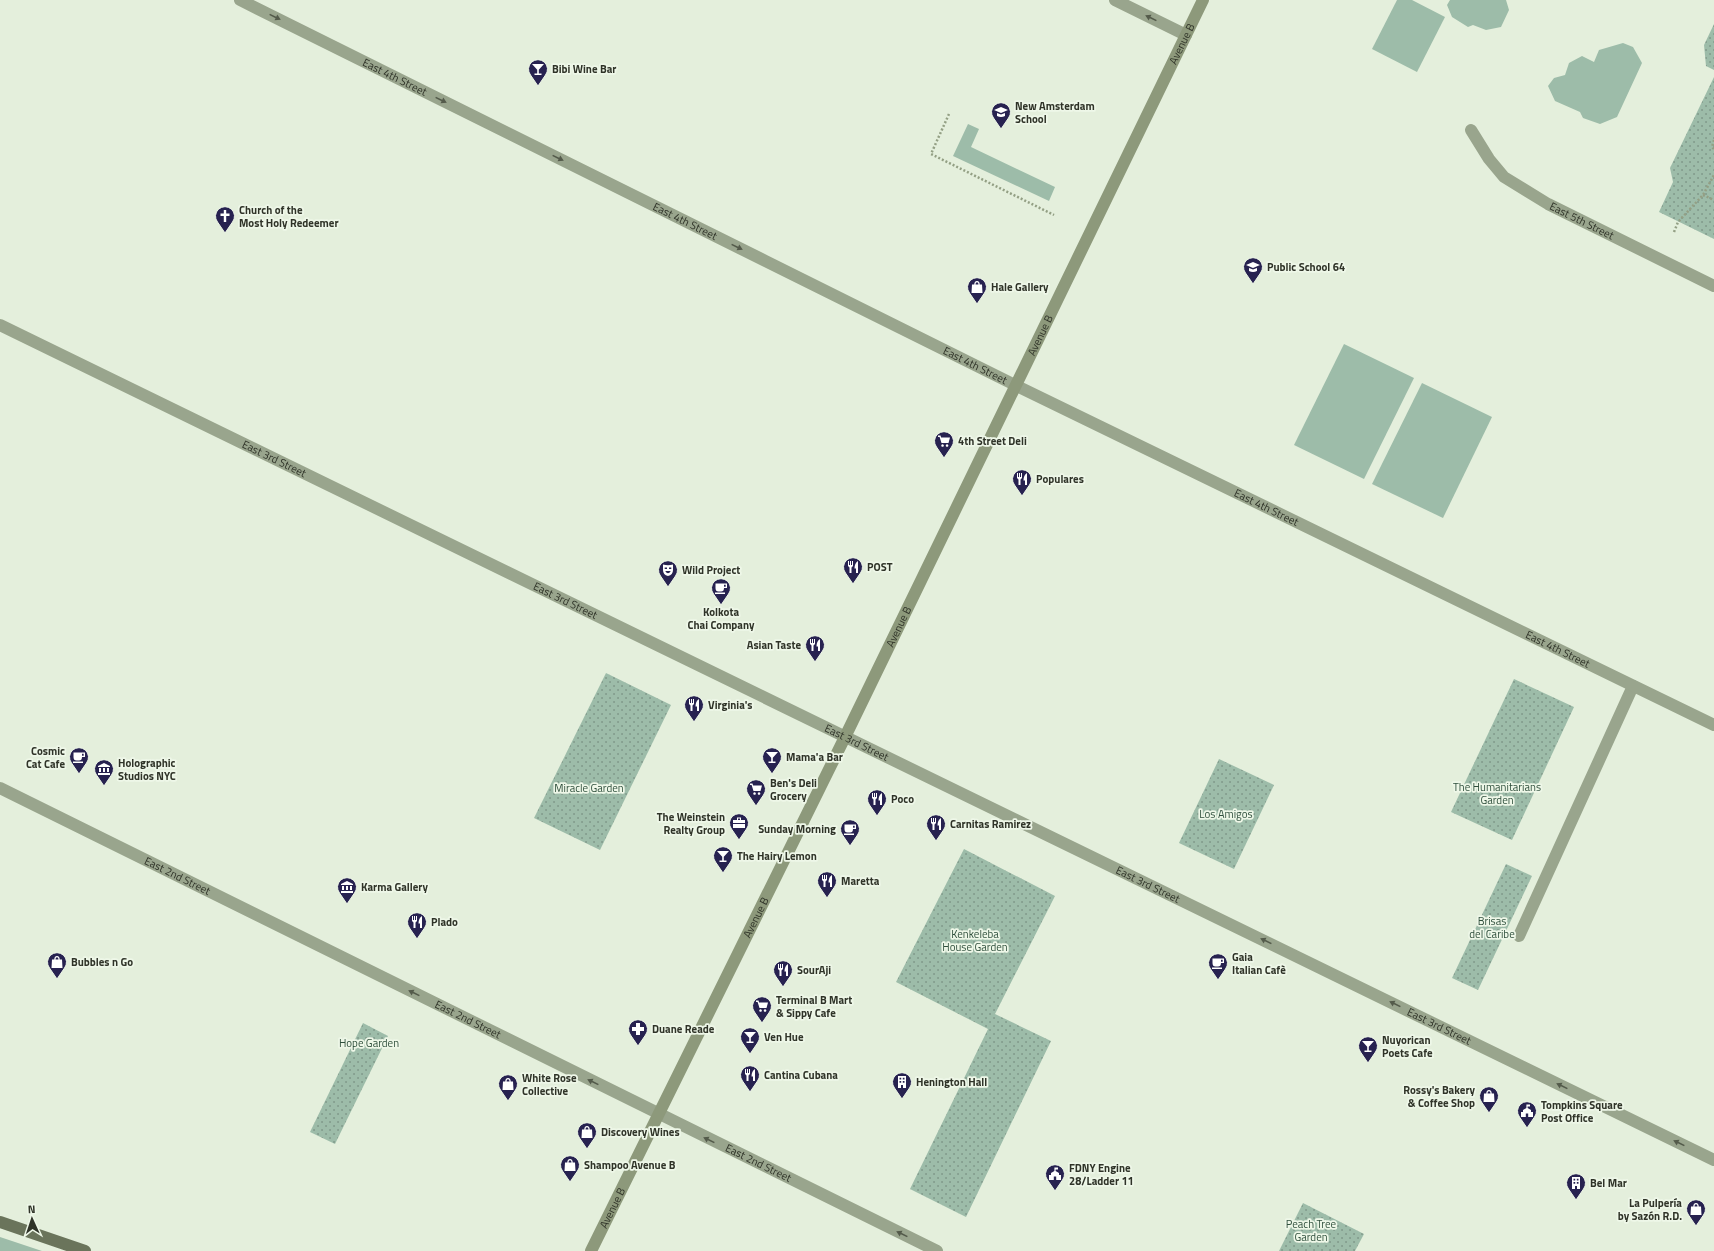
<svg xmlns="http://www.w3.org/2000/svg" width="1714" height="1251" font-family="'Titillium Web',sans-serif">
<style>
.green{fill:#9dbca9}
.garden{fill:url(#garden-dots)}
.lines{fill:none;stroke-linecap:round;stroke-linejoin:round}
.path{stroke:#939f84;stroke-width:2.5;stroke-dasharray:2 2;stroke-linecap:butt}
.lane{stroke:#99a58d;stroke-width:12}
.street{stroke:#99a58d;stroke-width:12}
.secondary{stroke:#8d997b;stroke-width:12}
.primary{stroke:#6a745b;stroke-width:12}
.oneway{fill:#545b4b}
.labels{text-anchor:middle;stroke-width:3.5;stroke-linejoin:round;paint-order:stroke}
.street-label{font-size:11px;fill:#2f3328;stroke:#eef7e8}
.poi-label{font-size:11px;font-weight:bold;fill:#2f3328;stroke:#eef7e8;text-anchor:start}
.park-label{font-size:11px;fill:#2f4f3c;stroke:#eef7e8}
</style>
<defs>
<pattern id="garden-dots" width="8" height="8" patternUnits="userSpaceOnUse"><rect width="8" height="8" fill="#9dbca9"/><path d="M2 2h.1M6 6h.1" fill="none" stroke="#80998a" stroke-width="1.8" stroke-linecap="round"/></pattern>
</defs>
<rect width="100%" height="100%" fill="#e4efdc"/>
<!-- green -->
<g class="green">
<path d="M1397 0H1412L1445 17 1417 72 1372 49Z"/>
<path d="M1450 0H1506L1509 10 1501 27 1486 30 1473 25 1468 27 1452 17 1447 5Z"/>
<path d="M1623 43 1633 47 1642 63 1617 117 1600 124 1583 118 1580 112 1555 101 1548 86 1554 78 1565 75 1569 63 1582 56 1594 62 1599 50Z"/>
<path d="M968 124 979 129 971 147 1055 187 1049 201 953 156Z"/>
<path d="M1344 344 1414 378 1364 479 1294 445Z"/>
<path d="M1422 383 1492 417 1443 518 1372 484Z"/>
<path d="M0 1237 42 1251H0Z"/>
</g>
<!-- garden -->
<g class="garden">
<path d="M1714 24V70L1706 66 1704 45Z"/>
<path d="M1714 77V239L1659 212 1673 182 1670 168Z"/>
<path d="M606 673 671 705 600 850 534 818Z"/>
<path d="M1514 679 1574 707 1512 840 1451 812Z"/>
<path d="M1219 759 1274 785 1234 869 1179 843Z"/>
<path d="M964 849 1055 896 995 1014 1051 1041 966 1217 910 1189 988 1029 896 982Z"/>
<path d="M1506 864 1532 876 1478 990 1452 978Z"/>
<path d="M363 1023 388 1036 335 1144 310 1132Z"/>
<path d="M1303 1203 1364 1234 1355 1251H1279Z"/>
</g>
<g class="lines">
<!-- path -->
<g class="path">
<path d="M949 114 931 154 1054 215"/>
<path d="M1714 140 1712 147 1714 149"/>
<path d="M1703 195 1714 200"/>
<path d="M1674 232 1678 222 1703 195 1714 175"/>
</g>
<!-- lane -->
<path class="lane" d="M1519 936 1633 686"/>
<!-- street -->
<g class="street">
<path id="s1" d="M240 0 1015 385 1714 725"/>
<path d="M1115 0 1186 35"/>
<path id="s2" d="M1471 130 1489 159 1504 177 1548 204 1714 286"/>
<path id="s3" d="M0 325 1714 1160"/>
<path id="s4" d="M0 788 937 1251"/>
</g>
<!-- secondary -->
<path class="secondary" id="s5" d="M591 1251 845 737 1203 0"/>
<!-- primary -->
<path class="primary" d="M0 1222 85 1251"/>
</g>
<!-- one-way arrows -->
<defs><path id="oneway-solid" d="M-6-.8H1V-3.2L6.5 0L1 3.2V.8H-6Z"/></defs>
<g class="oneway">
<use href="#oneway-solid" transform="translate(275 17) rotate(26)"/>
<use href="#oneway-solid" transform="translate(1151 18) rotate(-154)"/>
<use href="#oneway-solid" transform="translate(441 100) rotate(26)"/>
<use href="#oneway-solid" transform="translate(558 158) rotate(26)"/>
<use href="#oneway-solid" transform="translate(737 247) rotate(26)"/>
<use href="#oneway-solid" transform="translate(1266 941) rotate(-154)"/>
<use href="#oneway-solid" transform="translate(414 993) rotate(-154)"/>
<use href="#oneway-solid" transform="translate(1395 1004) rotate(-154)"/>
<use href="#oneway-solid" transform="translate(593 1082) rotate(-154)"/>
<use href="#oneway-solid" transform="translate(1562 1086) rotate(-154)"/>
<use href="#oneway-solid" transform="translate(709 1140) rotate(-154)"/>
<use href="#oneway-solid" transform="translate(1679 1143) rotate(-154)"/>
<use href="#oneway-solid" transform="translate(902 1234) rotate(-154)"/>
</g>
<!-- icons -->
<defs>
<symbol id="bar-pin" viewBox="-11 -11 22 30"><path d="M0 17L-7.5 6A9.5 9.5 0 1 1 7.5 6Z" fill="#272250" stroke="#eef7e8"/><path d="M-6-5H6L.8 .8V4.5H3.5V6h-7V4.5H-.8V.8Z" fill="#fff"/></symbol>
<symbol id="school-pin" viewBox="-11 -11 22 30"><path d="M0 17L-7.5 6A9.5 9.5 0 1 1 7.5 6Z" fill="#272250" stroke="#eef7e8"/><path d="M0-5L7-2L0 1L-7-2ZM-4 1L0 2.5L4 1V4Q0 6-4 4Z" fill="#fff"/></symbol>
<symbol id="church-pin" viewBox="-11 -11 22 30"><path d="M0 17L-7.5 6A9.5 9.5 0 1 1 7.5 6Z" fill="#272250" stroke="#eef7e8"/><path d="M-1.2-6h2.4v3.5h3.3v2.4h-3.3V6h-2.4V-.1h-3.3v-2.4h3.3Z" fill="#fff"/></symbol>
<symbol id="shop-pin" viewBox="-11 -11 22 30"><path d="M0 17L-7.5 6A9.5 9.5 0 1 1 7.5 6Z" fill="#272250" stroke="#eef7e8"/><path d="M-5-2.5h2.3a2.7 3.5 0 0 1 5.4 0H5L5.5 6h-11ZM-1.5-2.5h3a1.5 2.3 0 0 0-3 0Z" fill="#fff"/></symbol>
<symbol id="supermarket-pin" viewBox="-11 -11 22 30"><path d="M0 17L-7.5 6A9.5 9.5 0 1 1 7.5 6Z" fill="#272250" stroke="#eef7e8"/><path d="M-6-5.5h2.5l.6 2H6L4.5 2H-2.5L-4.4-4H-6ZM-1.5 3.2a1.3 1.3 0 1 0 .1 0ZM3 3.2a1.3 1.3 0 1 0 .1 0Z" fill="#fff"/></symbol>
<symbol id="restaurant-pin" viewBox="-11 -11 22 30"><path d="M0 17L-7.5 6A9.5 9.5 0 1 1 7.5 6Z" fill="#272250" stroke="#eef7e8"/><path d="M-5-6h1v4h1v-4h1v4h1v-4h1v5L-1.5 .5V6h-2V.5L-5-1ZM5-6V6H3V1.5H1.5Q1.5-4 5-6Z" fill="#fff"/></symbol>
<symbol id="theatre-pin" viewBox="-11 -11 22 30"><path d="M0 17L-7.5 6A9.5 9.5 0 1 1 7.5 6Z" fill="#272250" stroke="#eef7e8"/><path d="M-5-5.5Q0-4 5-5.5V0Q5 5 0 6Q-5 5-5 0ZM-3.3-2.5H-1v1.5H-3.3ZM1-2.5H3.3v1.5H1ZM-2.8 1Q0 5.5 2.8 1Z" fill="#fff"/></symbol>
<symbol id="cafe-pin" viewBox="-11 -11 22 30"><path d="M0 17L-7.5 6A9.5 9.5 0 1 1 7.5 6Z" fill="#272250" stroke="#eef7e8"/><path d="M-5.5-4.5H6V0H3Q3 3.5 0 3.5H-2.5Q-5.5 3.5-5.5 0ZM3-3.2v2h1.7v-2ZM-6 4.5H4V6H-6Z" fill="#fff"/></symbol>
<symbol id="museum-pin" viewBox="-11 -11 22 30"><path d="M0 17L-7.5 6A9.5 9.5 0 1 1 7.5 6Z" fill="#272250" stroke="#eef7e8"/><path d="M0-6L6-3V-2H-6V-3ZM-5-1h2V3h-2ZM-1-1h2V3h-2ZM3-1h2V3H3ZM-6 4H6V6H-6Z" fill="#fff"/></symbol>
<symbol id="office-pin" viewBox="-11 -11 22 30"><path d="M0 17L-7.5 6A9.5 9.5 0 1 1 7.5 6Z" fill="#272250" stroke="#eef7e8"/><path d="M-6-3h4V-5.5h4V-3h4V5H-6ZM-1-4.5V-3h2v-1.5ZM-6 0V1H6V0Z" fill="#fff"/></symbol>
<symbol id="pharmacy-pin" viewBox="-11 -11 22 30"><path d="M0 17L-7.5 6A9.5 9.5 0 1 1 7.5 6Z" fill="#272250" stroke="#eef7e8"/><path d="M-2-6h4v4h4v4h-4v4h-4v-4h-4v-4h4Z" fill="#fff"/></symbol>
<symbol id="building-pin" viewBox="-11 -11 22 30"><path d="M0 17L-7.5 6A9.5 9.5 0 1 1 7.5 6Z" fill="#272250" stroke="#eef7e8"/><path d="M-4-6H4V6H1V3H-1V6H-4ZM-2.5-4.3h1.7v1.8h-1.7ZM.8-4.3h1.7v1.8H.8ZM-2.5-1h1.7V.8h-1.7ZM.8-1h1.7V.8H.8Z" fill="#fff"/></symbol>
<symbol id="civic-pin" viewBox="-11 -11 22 30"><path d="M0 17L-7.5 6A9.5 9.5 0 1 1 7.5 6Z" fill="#272250" stroke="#eef7e8"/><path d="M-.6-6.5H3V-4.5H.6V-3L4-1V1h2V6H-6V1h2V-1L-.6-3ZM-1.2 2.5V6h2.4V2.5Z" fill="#fff"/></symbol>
</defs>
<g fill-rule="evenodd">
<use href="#bar-pin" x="527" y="58" width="22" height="30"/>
<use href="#school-pin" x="990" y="101" width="22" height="30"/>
<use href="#church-pin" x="214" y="205" width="22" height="30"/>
<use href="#school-pin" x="1242" y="256" width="22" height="30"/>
<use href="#shop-pin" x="966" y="276" width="22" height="30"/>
<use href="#supermarket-pin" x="933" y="430" width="22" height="30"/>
<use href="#restaurant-pin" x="1011" y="468" width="22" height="30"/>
<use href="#restaurant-pin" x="842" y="556" width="22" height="30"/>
<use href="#theatre-pin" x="657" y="559" width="22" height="30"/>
<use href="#cafe-pin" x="710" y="577" width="22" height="30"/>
<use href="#restaurant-pin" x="804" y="634" width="22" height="30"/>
<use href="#restaurant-pin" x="683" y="694" width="22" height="30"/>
<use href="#cafe-pin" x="68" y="746" width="22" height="30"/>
<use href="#bar-pin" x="761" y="746" width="22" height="30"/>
<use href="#museum-pin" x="93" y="758" width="22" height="30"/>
<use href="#supermarket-pin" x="745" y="778" width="22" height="30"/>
<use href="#restaurant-pin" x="866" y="788" width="22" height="30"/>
<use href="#office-pin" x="728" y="812" width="22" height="30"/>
<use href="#restaurant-pin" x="925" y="813" width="22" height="30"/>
<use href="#cafe-pin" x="839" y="818" width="22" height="30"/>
<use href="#bar-pin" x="712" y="845" width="22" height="30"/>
<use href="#restaurant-pin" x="816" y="870" width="22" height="30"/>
<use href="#museum-pin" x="336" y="876" width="22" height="30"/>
<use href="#restaurant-pin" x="406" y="911" width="22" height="30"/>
<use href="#shop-pin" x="46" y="951" width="22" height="30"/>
<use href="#cafe-pin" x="1207" y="952" width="22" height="30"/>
<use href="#restaurant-pin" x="772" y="959" width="22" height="30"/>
<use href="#supermarket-pin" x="751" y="995" width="22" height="30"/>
<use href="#pharmacy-pin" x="627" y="1018" width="22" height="30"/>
<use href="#bar-pin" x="739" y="1026" width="22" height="30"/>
<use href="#bar-pin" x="1357" y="1035" width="22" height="30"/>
<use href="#restaurant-pin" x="739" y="1064" width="22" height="30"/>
<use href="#building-pin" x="891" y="1071" width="22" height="30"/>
<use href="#shop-pin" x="497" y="1073" width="22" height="30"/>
<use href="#shop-pin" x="1478" y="1085" width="22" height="30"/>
<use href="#civic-pin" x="1516" y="1100" width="22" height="30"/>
<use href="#shop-pin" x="576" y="1121" width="22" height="30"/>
<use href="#shop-pin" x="559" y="1154" width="22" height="30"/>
<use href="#civic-pin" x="1044" y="1163" width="22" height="30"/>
<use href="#building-pin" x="1565" y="1172" width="22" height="30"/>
<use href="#shop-pin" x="1685" y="1198" width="22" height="30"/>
</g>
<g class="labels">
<!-- street labels -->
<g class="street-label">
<text dy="4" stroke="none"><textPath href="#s5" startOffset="1344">Avenue B</textPath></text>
<text dy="4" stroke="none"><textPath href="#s1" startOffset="173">East 4th Street</textPath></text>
<text dy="4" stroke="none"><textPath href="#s1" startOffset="497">East 4th Street</textPath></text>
<text dy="4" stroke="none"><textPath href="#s2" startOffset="147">East 5th Street</textPath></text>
<text dy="4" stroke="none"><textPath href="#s5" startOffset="1020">Avenue B</textPath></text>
<text dy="4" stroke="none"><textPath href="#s1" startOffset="821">East 4th Street</textPath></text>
<text dy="4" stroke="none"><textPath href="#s3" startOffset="305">East 3rd Street</textPath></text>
<text dy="4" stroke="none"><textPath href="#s1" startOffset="1145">East 4th Street</textPath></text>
<text dy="4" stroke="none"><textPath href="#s3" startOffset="629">East 3rd Street</textPath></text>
<text dy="4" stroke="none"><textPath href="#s5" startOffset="696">Avenue B</textPath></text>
<text dy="4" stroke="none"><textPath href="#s1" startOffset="1469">East 4th Street</textPath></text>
<text dy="4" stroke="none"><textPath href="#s3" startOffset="953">East 3rd Street</textPath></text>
<text dy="4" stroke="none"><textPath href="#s4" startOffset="198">East 2nd Street</textPath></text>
<text dy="4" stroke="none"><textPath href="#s3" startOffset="1277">East 3rd Street</textPath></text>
<text dy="4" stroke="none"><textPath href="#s5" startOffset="372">Avenue B</textPath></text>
<text dy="4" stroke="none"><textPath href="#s4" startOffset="522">East 2nd Street</textPath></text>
<text dy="4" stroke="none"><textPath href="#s3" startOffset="1601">East 3rd Street</textPath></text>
<text dy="4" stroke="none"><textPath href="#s4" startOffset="846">East 2nd Street</textPath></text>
<text dy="4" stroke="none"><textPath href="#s5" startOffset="48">Avenue B</textPath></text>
</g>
<!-- poi labels -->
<g class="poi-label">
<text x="552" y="73">Bibi Wine Bar</text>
<text x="1015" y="110">New Amsterdam<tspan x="1015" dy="13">School</tspan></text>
<text x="239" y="214">Church of the<tspan x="239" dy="13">Most Holy Redeemer</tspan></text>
<text x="1267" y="271">Public School 64</text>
<text x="991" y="291">Hale Gallery</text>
<text x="958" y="445">4th Street Deli</text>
<text x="1036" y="483">Populares</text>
<text x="867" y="571">POST</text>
<text x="682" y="574">Wild Project</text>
<text x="721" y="616" text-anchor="middle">Kolkota<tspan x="721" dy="13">Chai Company</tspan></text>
<text x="801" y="649" text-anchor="end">Asian Taste</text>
<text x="708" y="709">Virginia's</text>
<text x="65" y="755" text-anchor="end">Cosmic<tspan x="65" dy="13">Cat Cafe</tspan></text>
<text x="786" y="761">Mama'a Bar</text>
<text x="118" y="767">Holographic<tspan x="118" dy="13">Studios NYC</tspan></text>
<text x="770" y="787">Ben's Deli<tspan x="770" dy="13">Grocery</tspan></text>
<text x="891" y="803">Poco</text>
<text x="725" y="821" text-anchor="end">The Weinstein<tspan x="725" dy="13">Realty Group</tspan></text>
<text x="950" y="828">Carnitas Ramirez</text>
<text x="836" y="833" text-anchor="end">Sunday Morning</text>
<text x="737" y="860">The Hairy Lemon</text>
<text x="841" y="885">Maretta</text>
<text x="361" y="891">Karma Gallery</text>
<text x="431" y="926">Plado</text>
<text x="1232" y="961">Gaia<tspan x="1232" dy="13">Italian Cafè</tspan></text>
<text x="71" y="966">Bubbles n Go</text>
<text x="797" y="974">SourAji</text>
<text x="776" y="1004">Terminal B Mart<tspan x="776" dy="13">&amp; Sippy Cafe</tspan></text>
<text x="652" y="1033">Duane Reade</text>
<text x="764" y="1041">Ven Hue</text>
<text x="1382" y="1044">Nuyorican<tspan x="1382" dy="13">Poets Cafe</tspan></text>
<text x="764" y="1079">Cantina Cubana</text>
<text x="522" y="1082">White Rose<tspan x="522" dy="13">Collective</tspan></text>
<text x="916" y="1086">Henington Hall</text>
<text x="1475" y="1094" text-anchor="end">Rossy's Bakery<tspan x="1475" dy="13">&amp; Coffee Shop</tspan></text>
<text x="1541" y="1109">Tompkins Square<tspan x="1541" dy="13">Post Office</tspan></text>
<text x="601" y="1136">Discovery Wines</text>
<text x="584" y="1169">Shampoo Avenue B</text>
<text x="1069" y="1172">FDNY Engine<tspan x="1069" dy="13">28/Ladder 11</tspan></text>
<text x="1590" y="1187">Bel Mar</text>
<text x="1682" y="1207" text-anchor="end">La Pulpería<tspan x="1682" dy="13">by Sazón R.D.</tspan></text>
</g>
<!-- park labels -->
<g class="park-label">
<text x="1497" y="791">The Humanitarians<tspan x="1497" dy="13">Garden</tspan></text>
<text x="589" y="792">Miracle Garden</text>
<text x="1226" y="818">Los Amigos</text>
<text x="1492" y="925">Brisas<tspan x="1492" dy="13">del Caribe</tspan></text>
<text x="975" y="938">Kenkeleba<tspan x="975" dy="13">House Garden</tspan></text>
<text x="369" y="1047">Hope Garden</text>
<text x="1311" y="1228">Peach Tree<tspan x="1311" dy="13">Garden</tspan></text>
</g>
</g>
<!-- north arrow -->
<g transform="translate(32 1219) rotate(357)" stroke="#eef7e8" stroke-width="3" paint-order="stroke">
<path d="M0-3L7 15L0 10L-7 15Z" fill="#2f3328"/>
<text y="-6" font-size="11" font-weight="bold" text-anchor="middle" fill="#2f3328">N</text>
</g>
</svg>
